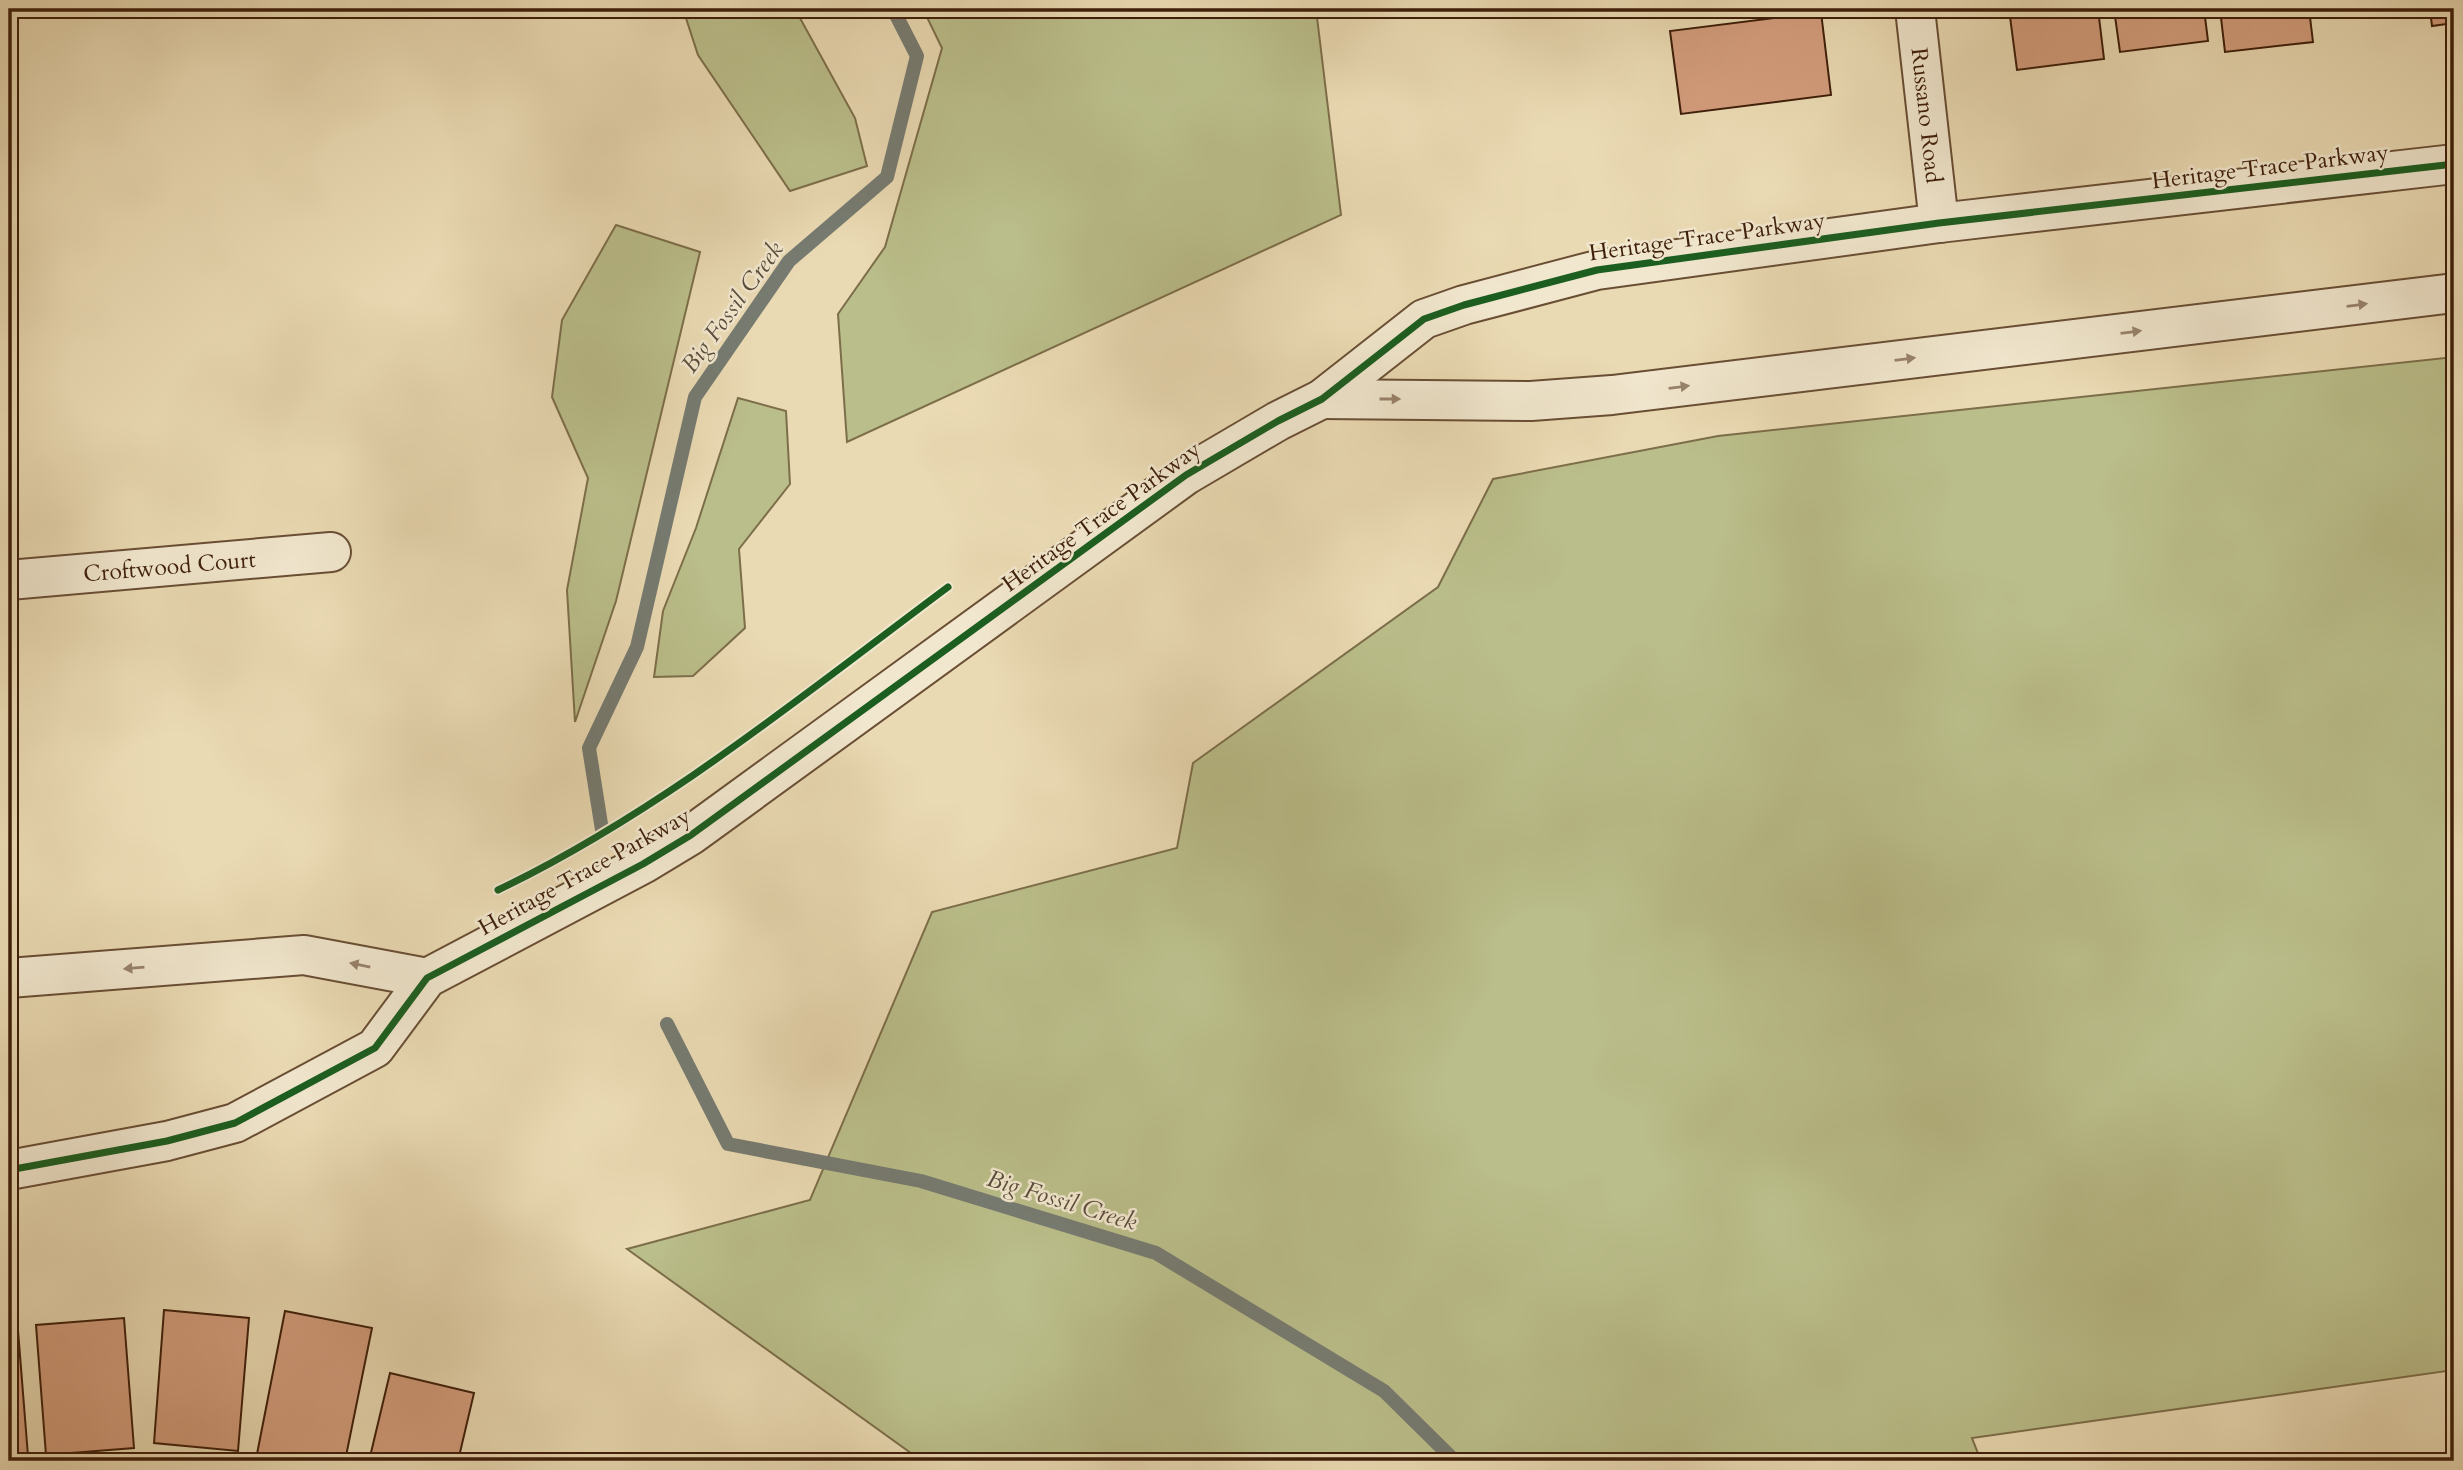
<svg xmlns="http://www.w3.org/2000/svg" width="2463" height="1470" font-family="Cardo,serif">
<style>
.green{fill:#babe8a;stroke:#7c6e4a;stroke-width:2}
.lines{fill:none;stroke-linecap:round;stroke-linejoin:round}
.stream{stroke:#767b71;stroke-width:14}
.building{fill:#d39d7d;stroke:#3e1f0a;stroke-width:2}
.minor-casing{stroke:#694e34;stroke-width:42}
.tertiary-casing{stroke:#694e34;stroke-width:42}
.minor{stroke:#f1e7ce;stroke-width:38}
.tertiary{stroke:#f1e7ce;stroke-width:38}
.cycleway-casing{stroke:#f1e7ce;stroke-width:11}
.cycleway{stroke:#1b5e20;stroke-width:7}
.oneway{fill:#98836c}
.labels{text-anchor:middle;stroke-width:5;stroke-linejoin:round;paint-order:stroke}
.street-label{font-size:23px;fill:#3e1f0a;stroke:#f1e7ce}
.water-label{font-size:24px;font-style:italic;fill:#5a4d3d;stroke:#f1e7ce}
</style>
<rect width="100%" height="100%" fill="#eadab3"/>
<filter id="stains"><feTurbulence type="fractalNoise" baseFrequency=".00286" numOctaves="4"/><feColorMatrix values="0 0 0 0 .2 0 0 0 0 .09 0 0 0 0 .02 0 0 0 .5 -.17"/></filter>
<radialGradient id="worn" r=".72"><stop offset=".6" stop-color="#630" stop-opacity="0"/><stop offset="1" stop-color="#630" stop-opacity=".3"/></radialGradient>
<!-- green -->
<g class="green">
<path d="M683 9H795L855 118 867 166 790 191 698 55Z"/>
<path d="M923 9H1316L1341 215 847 442 838 314 885 247 942 48Z"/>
<path d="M616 225 700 252 616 601 575 722 567 590 588 478 552 397 562 320Z"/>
<path d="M2454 357V1370L1972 1438 1981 1461H922L627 1249 810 1200 932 912 1177 848 1193 763 1438 587 1493 479 1718 436Z"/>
<path d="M738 398 786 411 790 484 739 549 745 628 693 676 654 677 663 611 696 528Z"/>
</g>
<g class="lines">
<!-- stream -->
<g class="stream">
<path d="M602 830 589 748 637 647 695 397 789 261 887 177 917 56 893 9"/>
<path d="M667 1024 728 1144 921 1181 1156 1253 1384 1391 1455 1461"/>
</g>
</g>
<!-- building -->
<g class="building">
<path d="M2009 9H2098L2104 59 2017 70Z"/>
<path d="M2114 9H2204L2208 41 2120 52Z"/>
<path d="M2220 9H2309L2313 42 2225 52Z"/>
<path d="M2325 9H2386L2326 16Z"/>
<path d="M2430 9H2454V23L2432 26Z"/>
<path d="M1821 12 1831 95 1681 114 1670 31Z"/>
<path d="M16 1305 28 1456 9 1457V1306Z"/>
<path d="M164 1310 249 1318 238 1451 154 1443Z"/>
<path d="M285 1311 372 1328 345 1461H295L257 1454Z"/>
<path d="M124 1318 134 1448 46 1455 36 1325Z"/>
<path d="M390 1373 474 1393 458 1461H369Z"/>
</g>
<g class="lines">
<defs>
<g id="minor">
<path id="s1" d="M1915 9 1939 223"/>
<path id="s2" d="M9 580 331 552"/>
</g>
<g id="tertiary">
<path d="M1322 399 1531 401 1612 395 2454 293"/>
<path d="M9 978 304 955 427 978"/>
<path d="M9 1170 167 1141 235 1123 375 1048 427 978 643 864 691 835 1186 475 1278 421 1322 399 1424 319 1464 305 1597 270 1939 223 2454 164"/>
</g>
</defs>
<!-- minor casing -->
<use href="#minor" class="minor-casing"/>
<!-- tertiary casing -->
<use href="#tertiary" class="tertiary-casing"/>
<!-- minor -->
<use href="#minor" class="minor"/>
<!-- tertiary -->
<use href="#tertiary" class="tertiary"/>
<defs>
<g id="cycleway">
<path d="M498 890C662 811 803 695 948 587"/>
<path d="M9 1170 167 1141 235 1123 375 1048 427 978 643 864 691 835 1186 475 1278 421 1322 399 1424 319 1464 305 1597 270 1939 223 2454 164"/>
</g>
</defs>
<!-- cycleway casing -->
<use href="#cycleway" class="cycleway-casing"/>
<!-- cycleway -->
<use href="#cycleway" class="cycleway"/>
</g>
<!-- one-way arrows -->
<defs><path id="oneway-solid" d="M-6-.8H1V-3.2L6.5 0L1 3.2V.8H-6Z" transform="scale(1.75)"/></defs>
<g class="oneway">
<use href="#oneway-solid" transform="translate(2357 305) rotate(-7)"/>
<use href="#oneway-solid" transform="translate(2131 332) rotate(-7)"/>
<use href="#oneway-solid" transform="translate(1905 359) rotate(-7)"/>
<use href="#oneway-solid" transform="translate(1679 387) rotate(-7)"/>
<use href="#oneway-solid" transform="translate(1390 399)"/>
<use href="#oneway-solid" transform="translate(360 965) rotate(-169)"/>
<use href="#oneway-solid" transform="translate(134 968) rotate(175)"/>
</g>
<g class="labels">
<!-- street labels -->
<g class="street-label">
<text dy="8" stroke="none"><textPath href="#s1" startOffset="107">Russano Road</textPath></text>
<text transform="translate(2270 166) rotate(-7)" y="8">Heritage Trace Parkway</text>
<text transform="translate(1707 236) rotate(-8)" y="8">Heritage Trace Parkway</text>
<text transform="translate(1101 516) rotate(-36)" y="8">Heritage Trace Parkway</text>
<text dy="8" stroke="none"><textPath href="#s2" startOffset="161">Croftwood Court</textPath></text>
<text transform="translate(584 871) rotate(-29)" y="8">Heritage Trace Parkway</text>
</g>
<!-- water labels -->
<g class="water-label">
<text transform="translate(732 307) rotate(-54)" y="8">Big Fossil Creek</text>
<text transform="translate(1062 1200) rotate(17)" y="8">Big Fossil Creek</text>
</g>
</g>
<!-- margin -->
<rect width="2463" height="1470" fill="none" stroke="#eadab3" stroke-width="35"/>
<rect x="10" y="10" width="2442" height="1449" fill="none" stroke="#3e1f0a" stroke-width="3.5"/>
<rect x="18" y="18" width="2428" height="1435" fill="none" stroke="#3e1f0a" stroke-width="2"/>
<rect width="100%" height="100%" filter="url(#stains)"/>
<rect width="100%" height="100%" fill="url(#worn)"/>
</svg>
